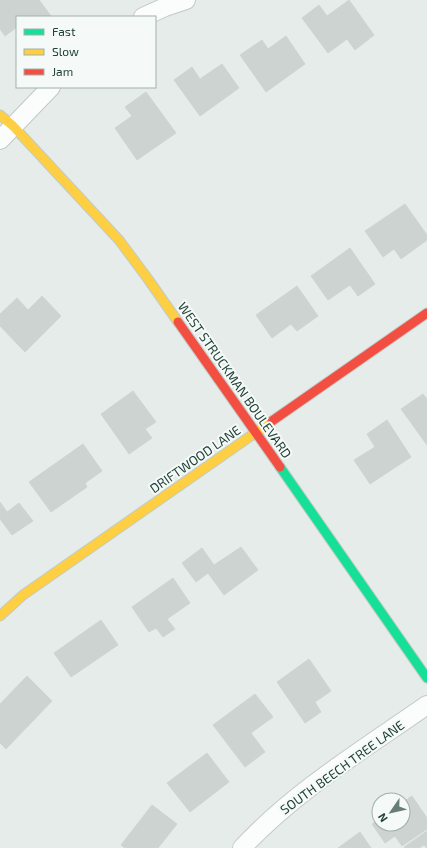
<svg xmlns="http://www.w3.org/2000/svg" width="427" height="848" font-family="'Exo 2',sans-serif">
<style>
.building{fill:#cdd3d0;stroke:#cfd5d2}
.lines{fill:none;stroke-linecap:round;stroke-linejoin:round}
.street-casing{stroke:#c3c9c6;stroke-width:20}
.fast-casing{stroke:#c2cac6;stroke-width:11}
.slow-casing{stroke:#c2cac6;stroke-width:11}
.jam-casing{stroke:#c2cac6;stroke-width:11}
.street{stroke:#fbfcfc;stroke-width:18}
.fast{stroke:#16e098;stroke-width:9}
.slow{stroke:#ffcf43;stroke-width:9}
.jam{stroke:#f24e42;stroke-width:9}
.labels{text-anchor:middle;stroke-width:4;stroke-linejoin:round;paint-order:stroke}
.street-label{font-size:13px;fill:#224138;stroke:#f5faf8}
</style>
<rect width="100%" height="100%" fill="#e6ece9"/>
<!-- building -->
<g class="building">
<path d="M0 0H39L51 16 50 17H17V27L5 36 0 29Z"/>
<path d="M349 0 374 35 355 50 347 39 328 53 302 18 319 5 327 16Z"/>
<path d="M286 36 305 64 266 92 240 55 262 40 268 49Z"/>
<path d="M222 64 239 88 200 116 174 80 192 67 200 79Z"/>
<path d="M146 92 176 133 137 160 115 128 132 116 125 107Z"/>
<path d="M405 204 427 235V240L401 259 394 249 383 257 365 231Z"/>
<path d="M350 248 375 284 358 296 350 285 328 300 311 276Z"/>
<path d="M297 286 318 316 297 331 291 324 272 338 256 315Z"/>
<path d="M42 296 61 316 25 352 0 326V314L17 298 28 310Z"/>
<path d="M133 391 156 422 145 429 152 438 129 454 101 414Z"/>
<path d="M423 394 427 399V445L401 409Z"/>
<path d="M387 420 411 457 370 484 354 460 375 447 367 434Z"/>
<path d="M83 444 102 471 85 483 87 487 51 512 29 482Z"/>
<path d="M0 502 7 512 19 503 33 521 12 535 0 519Z"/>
<path d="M241 547 258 570 224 595 208 573 196 582 182 563 202 548 214 565Z"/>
<path d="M173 578 190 603 167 619 175 629 163 637 156 628 149 632 132 607Z"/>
<path d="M101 620 118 645 71 677 54 653Z"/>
<path d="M309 659 331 691 315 702 321 712 305 723 277 682Z"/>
<path d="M27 676 52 701 6 749 0 743V704Z"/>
<path d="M255 694 273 717 251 733 265 752 245 767 213 725Z"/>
<path d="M207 753 229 782 190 812 167 783Z"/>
<path d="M412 796 427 818V829L402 846 395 836 385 843 372 824 379 819V824H403V802Z"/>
<path d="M152 805 177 824 158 848H125L121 845Z"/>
<path d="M427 831V848L424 845 419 848H405L404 847Z"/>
<path d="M360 832 371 848H338Z"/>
</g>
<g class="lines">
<defs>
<g id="street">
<path d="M143 17 165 7 186 0"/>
<path d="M0 140 51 87"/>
<path d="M242 848C295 791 364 749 427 705"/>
</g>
<path id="fast" d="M280 467 427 678"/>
<g id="slow">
<path d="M0 115 13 126 119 240 148 279 178 322"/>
<path d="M0 616 23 595 272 421"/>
</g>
<g id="jam">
<path d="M178 322 280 467"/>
<path d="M272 421 427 313"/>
</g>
</defs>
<!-- street casing -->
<use href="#street" class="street-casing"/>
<!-- fast casing -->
<use href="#fast" class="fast-casing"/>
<!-- slow casing -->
<use href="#slow" class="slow-casing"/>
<!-- jam casing -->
<use href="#jam" class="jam-casing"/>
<!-- street -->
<use href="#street" class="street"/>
<!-- fast -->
<use href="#fast" class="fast"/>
<!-- slow -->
<use href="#slow" class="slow"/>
<!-- jam -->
<use href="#jam" class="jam"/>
</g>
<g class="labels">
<!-- street labels -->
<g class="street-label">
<text transform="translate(235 380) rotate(55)" y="5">WEST STRUCKMAN BOULEVARD</text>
<text transform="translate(195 459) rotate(-35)" y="5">DRIFTWOOD LANE</text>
<text transform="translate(342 767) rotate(-36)" y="5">SOUTH BEECH TREE LANE</text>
</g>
</g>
<!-- legend -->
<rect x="16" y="16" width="140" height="72" fill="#f5faf8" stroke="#a1b0ab"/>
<rect x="24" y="29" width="20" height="6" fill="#16e098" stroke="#a1b0ab"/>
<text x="52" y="36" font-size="12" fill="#224138">Fast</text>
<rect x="24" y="49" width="20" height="6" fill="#ffcf43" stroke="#a1b0ab"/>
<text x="52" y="56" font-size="12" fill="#224138">Slow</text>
<rect x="24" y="69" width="20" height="6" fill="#f24e42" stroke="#a1b0ab"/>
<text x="52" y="76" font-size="12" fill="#224138">Jam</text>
<!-- north arrow -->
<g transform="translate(391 812) rotate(236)"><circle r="19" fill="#f5faf8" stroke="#a1b0ab"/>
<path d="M0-3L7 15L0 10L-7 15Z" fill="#677d76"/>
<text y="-6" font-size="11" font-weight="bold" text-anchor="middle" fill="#224138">N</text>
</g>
</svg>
